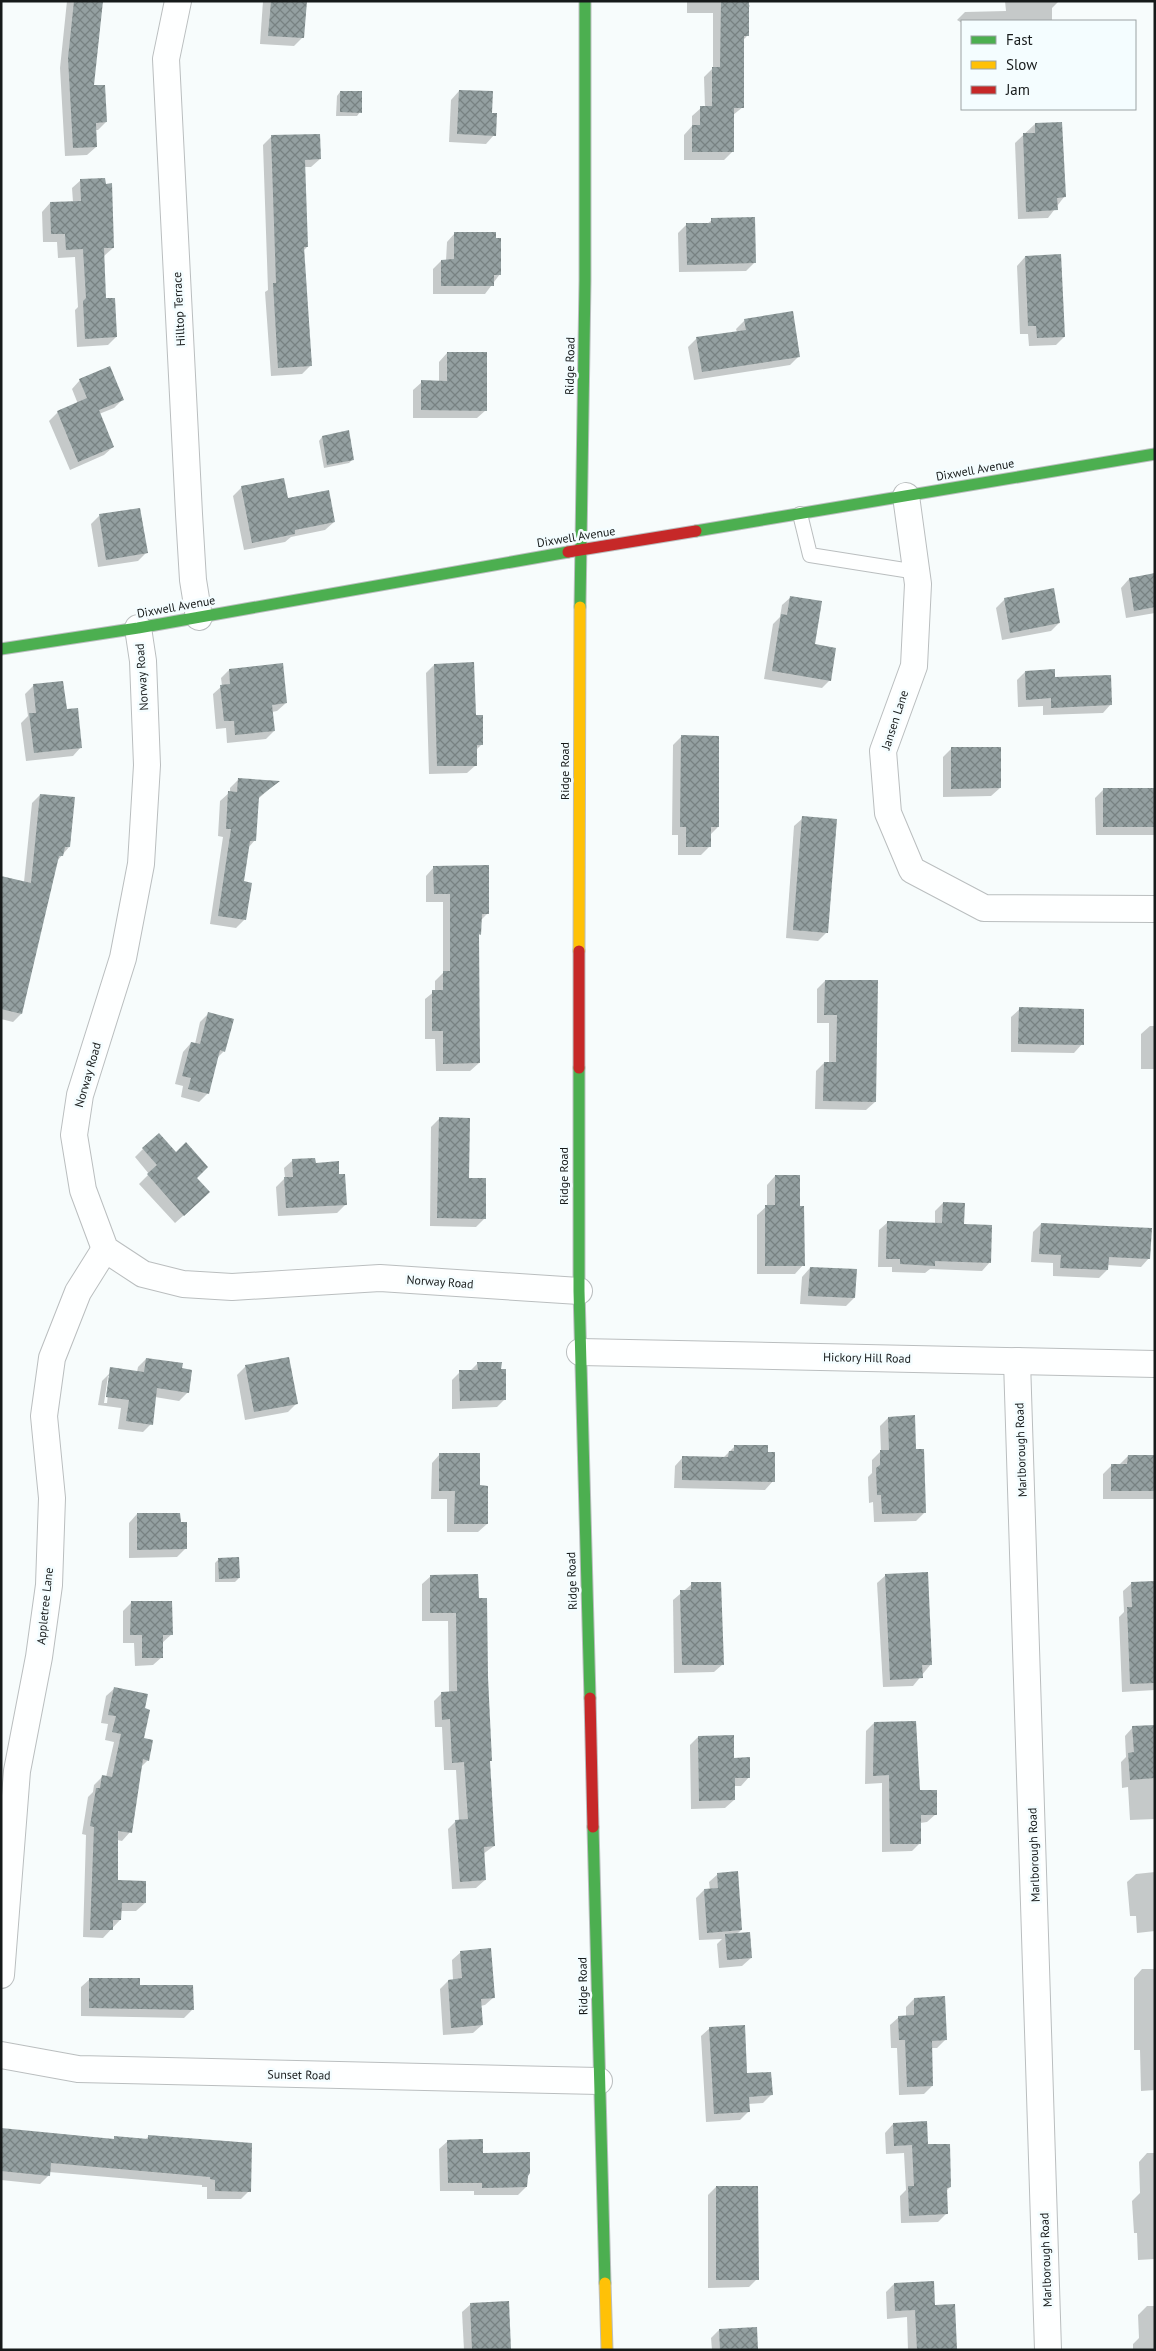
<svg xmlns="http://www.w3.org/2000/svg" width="1156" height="2351" font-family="'PT Sans',sans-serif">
	<defs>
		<pattern id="building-cross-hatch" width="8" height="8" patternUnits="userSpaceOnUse" patternTransform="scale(1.25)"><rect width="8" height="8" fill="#94a0a1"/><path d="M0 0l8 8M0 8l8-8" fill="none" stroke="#788282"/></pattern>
	</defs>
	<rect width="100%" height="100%" fill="#f7fcfc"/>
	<g fill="#0003" fill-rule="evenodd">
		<polygon points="67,1 102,1 93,87 106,122 98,130 95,130 96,147 87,155 65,156 60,68"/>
		<polygon points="263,1 305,1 302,38 294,46 260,44"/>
		<polygon points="687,1 746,1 750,6 748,8 748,35 742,41 743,107 733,115 733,151 724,160 684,160 684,135 692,126 692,116 701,108 705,108 704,77 713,68 713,13 687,13"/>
		<polygon points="1005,1 1058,1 1058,2 1052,8 1052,21 962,23 957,20 965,12 1006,11"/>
		<polygon points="459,91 490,114 494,135 486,144 449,142 451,100"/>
		<polygon points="340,92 360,112 357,116 336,116 337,96"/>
		<polygon points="1035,124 1064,197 1048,218 1018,219 1015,143"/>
		<polygon points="271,137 320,159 311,167 304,167 307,247 303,251 311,365 302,374 271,376 265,292 268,290 263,145"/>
		<polygon points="81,180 113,248 104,256 105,300 116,337 108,345 77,347 75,310 78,307 75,257 58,258 57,242 43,242 42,212 50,203 73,202 72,188"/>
		<polygon points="712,220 755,262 746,271 679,272 678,233 687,224 707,224"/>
		<polygon points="455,233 495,239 500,274 485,294 433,294 433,269 441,261 446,261 447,242"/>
		<polygon points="1025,257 1064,337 1056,345 1029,346 1028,334 1020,334 1017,266"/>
		<polygon points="745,320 799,356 790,365 694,380 688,347 697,338 737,332 736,329"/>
		<polygon points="447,353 486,410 477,418 413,418 413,390 422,382 439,382 439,362"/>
		<polygon points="80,380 123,399 114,408 99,414 113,447 104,455 70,470 49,421 58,412 78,404 72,389"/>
		<polygon points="322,437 353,459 349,463 324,468 319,441"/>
		<polygon points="242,487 287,499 334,522 325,530 291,537 285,542 244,550 233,496"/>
		<polygon points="99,516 146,553 138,561 98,567 91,524"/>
		<polygon points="1155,575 1155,613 1126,618 1121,588 1129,579"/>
		<polygon points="791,597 830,680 822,688 764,679 773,624 780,617 782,605"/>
		<polygon points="1005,599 1059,623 1051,631 1002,640 996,608"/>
		<polygon points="434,665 482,744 475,751 476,765 467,773 429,774 426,673"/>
		<polygon points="229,670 286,703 277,711 272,712 274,731 266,739 227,743 226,728 216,729 213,694 222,686 221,678"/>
		<polygon points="1025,672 1111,704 1103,713 1043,715 1043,706 1018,707 1017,680"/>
		<polygon points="34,685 66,710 81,747 73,756 26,761 21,723 28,716 25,694"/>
		<polygon points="681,737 718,827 710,835 709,847 701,855 678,855 678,835 672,835 673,745"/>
		<polygon points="951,749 1000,788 991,796 943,797 943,757"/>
		<polygon points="238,780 277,782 258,799 255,840 248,848 243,882 245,919 236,928 210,924 223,837 218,836 220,801 230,792 230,788"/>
		<polygon points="1104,789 1155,789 1155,835 1096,835 1095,798"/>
		<polygon points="40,795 69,847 57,861 21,1014 13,1022 1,1019 1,877 24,882 32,803"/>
		<polygon points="803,818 827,932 818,941 786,938 794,826"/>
		<polygon points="434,867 488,913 480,921 480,934 478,936 479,1063 470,1071 436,1071 435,1039 425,1039 425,999 435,991 435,981 443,973 443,902 426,902 426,876"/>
		<polygon points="825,981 875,1102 866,1110 815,1109 816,1071 824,1063 829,1063 829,1023 817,1023 817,989"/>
		<polygon points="1020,1009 1082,1044 1074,1053 1011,1052 1011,1017"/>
		<polygon points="208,1014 224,1051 217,1058 208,1093 199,1102 181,1097 183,1086 175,1084 183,1052 191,1043 195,1044 200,1022"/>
		<polygon points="1150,1026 1155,1026 1155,1069 1141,1069 1141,1034"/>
		<polygon points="439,1119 485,1218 476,1227 430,1226 431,1127"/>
		<polygon points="143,1149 196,1178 200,1201 175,1223 139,1184 149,1174 135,1157"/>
		<polygon points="293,1160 315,1164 338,1175 346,1204 337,1213 278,1216 276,1187 285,1178 284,1168"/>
		<polygon points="775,1176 799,1207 803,1265 795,1274 757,1274 757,1215 767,1206 767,1185"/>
		<polygon points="943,1203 990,1262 982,1271 930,1269 925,1273 892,1272 892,1267 878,1267 879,1230 888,1222 935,1224 935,1211"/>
		<polygon points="1041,1224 1149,1258 1141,1267 1107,1265 1107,1270 1099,1278 1053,1276 1053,1263 1031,1262 1033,1232"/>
		<polygon points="810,1268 854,1298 846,1306 800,1304 802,1277"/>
		<path d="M146,1359L181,1370L188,1392L179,1401L155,1397L151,1424L143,1432L118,1429L121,1408L98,1405L102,1381L110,1373L137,1372L138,1367ZM108,1376H110L107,1403H104Z"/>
		<polygon points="478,1363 500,1370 505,1399 497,1407 452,1409 452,1380 460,1372 470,1371"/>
		<polygon points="246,1366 296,1404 288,1412 245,1420 237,1375"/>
		<polygon points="888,1418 915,1451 925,1512 916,1521 874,1522 873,1502 869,1503 868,1477 872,1473 872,1460 881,1451 880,1426"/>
		<polygon points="735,1446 773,1481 765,1490 674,1488 675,1466 683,1457 723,1458"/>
		<polygon points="440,1454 478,1487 487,1524 478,1532 447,1532 447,1499 431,1499 432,1463"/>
		<polygon points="1128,1456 1155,1456 1155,1499 1103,1499 1103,1474 1112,1465 1120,1464"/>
		<polygon points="137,1514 186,1548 177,1557 129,1558 129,1523"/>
		<polygon points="219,1559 239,1578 235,1582 215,1582 215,1563"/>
		<polygon points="886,1575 931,1664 913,1686 883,1687 877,1583"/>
		<polygon points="431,1576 477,1599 487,1677 491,1760 488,1763 494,1846 483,1854 485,1880 476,1888 452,1889 448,1829 456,1821 459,1821 456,1770 444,1770 442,1727 435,1727 434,1701 442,1693 449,1693 448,1621 422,1621 422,1584"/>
		<polygon points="1155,1582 1155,1690 1122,1692 1119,1617 1124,1612 1123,1591 1132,1583"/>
		<polygon points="692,1584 723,1664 714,1672 674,1673 673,1600"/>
		<polygon points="131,1603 172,1634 162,1643 162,1657 153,1665 135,1666 134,1643 123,1643 123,1611"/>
		<polygon points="115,1688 143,1709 142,1739 148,1760 141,1767 130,1832 122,1841 117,1840 116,1882 145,1903 136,1911 120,1911 120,1920 103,1938 83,1937 86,1835 82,1834 88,1797 93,1792 94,1785 102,1777 106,1777 114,1742 105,1740 108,1724 101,1723 106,1696"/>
		<polygon points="874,1723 918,1792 936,1814 927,1822 920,1823 920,1843 912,1851 882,1852 882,1783 865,1784 866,1731"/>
		<polygon points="1155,1726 1155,1819 1130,1820 1128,1787 1122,1788 1121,1762 1126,1757 1125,1736 1133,1727"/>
		<polygon points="698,1737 733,1759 749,1777 741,1786 733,1786 734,1800 725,1808 691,1809 690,1745"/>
		<polygon points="1155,1872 1155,1931 1137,1933 1136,1916 1130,1916 1127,1882 1136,1874"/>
		<polygon points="718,1874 741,1930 736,1935 751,1958 742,1966 719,1968 717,1944 722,1939 699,1940 696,1898 704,1890 710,1890 709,1882"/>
		<polygon points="461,1952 494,1997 485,2005 480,2006 482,2025 473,2033 443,2035 440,1989 448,1981 453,1980 452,1960"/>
		<polygon points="1142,1969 1155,1969 1155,2090 1141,2091 1140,2050 1134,2050 1134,1978"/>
		<polygon points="90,1979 138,1986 192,2010 184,2018 81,2016 81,1987"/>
		<polygon points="914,1999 946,2039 937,2048 931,2048 932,2086 924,2094 899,2095 897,2048 891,2048 890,2025 899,2017 906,2016 906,2007"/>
		<polygon points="710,2028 746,2075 771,2095 763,2103 748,2104 748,2112 740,2120 706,2122 701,2036"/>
		<polygon points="893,2124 927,2146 950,2187 945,2192 946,2214 938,2222 901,2223 900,2196 906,2190 904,2153 886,2154 885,2133"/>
		<polygon points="1,2130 113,2140 115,2138 145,2140 149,2136 249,2191 241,2199 207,2199 207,2187 202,2187 202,2185 49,2172 49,2175 40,2184 1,2180"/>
		<polygon points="448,2141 526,2175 526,2187 518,2195 474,2195 474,2191 440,2191 439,2149"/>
		<polygon points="1147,2153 1155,2153 1155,2259 1138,2260 1137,2233 1134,2233 1132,2201 1140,2193 1139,2162"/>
		<polygon points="716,2187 757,2279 749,2287 708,2288 708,2195"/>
		<polygon points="894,2284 956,2350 908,2350 907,2317 887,2319 886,2292"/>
		<polygon points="471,2304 510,2350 464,2350 462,2312"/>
		<polygon points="1147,2306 1155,2306 1155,2350 1133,2350 1133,2344 1139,2338 1138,2315"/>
		<polygon points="719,2330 756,2350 712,2350 711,2338"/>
	</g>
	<g fill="url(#building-cross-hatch)">
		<polygon points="74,1 103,1 94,85 105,85 107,122 96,123 97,147 73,148 68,58"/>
		<polygon points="271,1 307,1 304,38 268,36"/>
		<polygon points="721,1 749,1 749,36 744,36 744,108 734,108 734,152 692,152 692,125 700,125 700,106 712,106 712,67 720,67"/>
		<polygon points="459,90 493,91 492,113 497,113 496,136 457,134"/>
		<polygon points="340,91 362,91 362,113 340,112"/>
		<polygon points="1062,122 1066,197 1057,198 1058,210 1026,212 1023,133 1035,133 1035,123"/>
		<polygon points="320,134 321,159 305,160 308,247 304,247 312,366 278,368 273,283 276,283 271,135"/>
		<polygon points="105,178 106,184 112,183 114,248 104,248 106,298 115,298 117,337 85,339 83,301 86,298 83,249 66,250 65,234 51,234 50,202 81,201 80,179"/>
		<polygon points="755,217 756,263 687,265 686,223 711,223 711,218"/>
		<polygon points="454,232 496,232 496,238 501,238 501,275 494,275 494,286 441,286 441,260 454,259"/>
		<polygon points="1061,254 1065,337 1037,338 1036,326 1028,326 1025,256"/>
		<polygon points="793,311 800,357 702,372 696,337 746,330 744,319"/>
		<polygon points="447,352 487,352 487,411 421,410 421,380 447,381"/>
		<polygon points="110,366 124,400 99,410 114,447 78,462 57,411 87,398 79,379"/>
		<polygon points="349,430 354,460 327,465 322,436"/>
		<polygon points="284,478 288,498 329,490 335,522 295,530 295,534 252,543 241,486"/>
		<polygon points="140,508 148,553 106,560 99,514"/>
		<polygon points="1155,573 1155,607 1134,611 1129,578"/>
		<polygon points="1054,588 1060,623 1010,633 1004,598"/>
		<polygon points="790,596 822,601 815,644 836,648 831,681 772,671 781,614 787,615"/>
		<polygon points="474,662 476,715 483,715 483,745 477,745 477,766 437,766 434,664"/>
		<polygon points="283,663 287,703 272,705 275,731 235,735 234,721 224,721 220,685 230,684 229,669"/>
		<polygon points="1055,669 1055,677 1111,675 1112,705 1051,708 1051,698 1026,700 1025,671"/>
		<polygon points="63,681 67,709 78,708 82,748 34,753 29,713 36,713 33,684"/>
		<polygon points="681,735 719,736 719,827 711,827 711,847 686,847 686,827 680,827"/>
		<polygon points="951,747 1001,747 1001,788 951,789"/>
		<polygon points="238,778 280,781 259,797 256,841 250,841 244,881 252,883 246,920 218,916 231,829 226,829 228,791 237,792"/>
		<rect x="1103" y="788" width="52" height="39"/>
		<polygon points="40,794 75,797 70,847 65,847 63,856 59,856 22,1014 1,1009 1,876 31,883"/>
		<polygon points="802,816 837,819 828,933 793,930"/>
		<polygon points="489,865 489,914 482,914 481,935 479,934 480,1063 443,1064 443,1031 432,1031 432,990 443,990 443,971 450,971 450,894 434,894 433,866"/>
		<polygon points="825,980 878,980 876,1102 823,1101 824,1062 836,1062 837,1015 824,1015"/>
		<polygon points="1019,1007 1084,1009 1084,1045 1018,1044"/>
		<polygon points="208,1012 234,1019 225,1052 220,1050 209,1094 188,1089 191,1078 182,1076 191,1042 200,1044"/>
		<polygon points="439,1117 470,1118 469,1178 486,1178 486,1219 437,1218"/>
		<polygon points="159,1133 176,1152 186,1142 208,1167 197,1178 210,1192 184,1216 147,1174 157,1165 142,1148"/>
		<polygon points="315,1158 316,1163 339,1161 339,1174 345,1174 347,1205 286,1208 284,1177 293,1177 292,1159"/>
		<polygon points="775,1175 800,1175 800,1206 804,1206 805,1266 765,1266 765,1205 775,1205"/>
		<polygon points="943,1202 965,1203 964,1224 992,1225 991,1263 935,1261 935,1266 900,1264 900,1259 886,1259 887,1221 942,1223"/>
		<polygon points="1041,1223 1152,1228 1150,1259 1109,1257 1108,1270 1060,1268 1061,1255 1039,1254"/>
		<polygon points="810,1267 857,1269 855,1298 808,1296"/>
		<polygon points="289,1357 298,1404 254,1412 245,1365"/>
		<polygon points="146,1358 183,1363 182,1368 192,1370 189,1393 157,1388 153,1425 126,1421 129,1400 106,1397 110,1367 144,1372"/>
		<polygon points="477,1362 502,1362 501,1369 506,1369 506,1400 460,1401 459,1370 478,1370"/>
		<polygon points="915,1415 916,1449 924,1449 926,1513 882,1514 881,1495 877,1495 876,1468 880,1465 880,1450 889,1450 888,1417"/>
		<polygon points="734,1445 768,1445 768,1452 775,1452 775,1482 682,1480 682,1456 728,1457 729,1451 734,1451"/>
		<polygon points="439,1453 480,1453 480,1485 488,1486 488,1524 454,1524 455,1491 439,1491"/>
		<polygon points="1128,1455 1155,1455 1155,1491 1111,1491 1111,1464 1127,1464"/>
		<polygon points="137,1513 180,1513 181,1522 187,1522 187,1549 137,1550"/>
		<polygon points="239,1557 240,1578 219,1579 218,1558"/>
		<polygon points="928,1572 932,1665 922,1665 923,1678 890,1680 885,1574"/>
		<polygon points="478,1574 479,1598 487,1598 488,1677 492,1761 490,1761 495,1846 484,1847 486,1880 460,1882 455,1820 468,1819 464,1762 452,1763 450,1719 442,1720 441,1692 457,1691 456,1613 430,1613 430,1575"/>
		<polygon points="1155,1581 1155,1683 1130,1684 1127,1607 1132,1607 1131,1582"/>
		<polygon points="691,1582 721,1582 724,1665 682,1665 680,1590 691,1590"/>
		<polygon points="131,1601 172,1601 173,1635 163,1635 163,1658 142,1658 142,1635 130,1635"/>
		<polygon points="114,1687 148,1694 145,1708 150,1710 144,1738 153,1740 149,1761 143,1759 132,1833 118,1831 118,1880 146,1881 146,1903 122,1903 121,1920 113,1920 113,1930 90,1930 94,1827 90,1826 96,1788 100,1788 102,1775 112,1777 121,1734 112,1732 116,1716 108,1715"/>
		<polygon points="916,1721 920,1790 937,1790 937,1815 921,1815 921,1844 890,1844 889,1775 873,1776 874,1722"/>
		<polygon points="1155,1725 1155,1778 1130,1780 1128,1753 1134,1752 1132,1726"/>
		<polygon points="734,1735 734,1758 750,1757 750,1778 735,1778 735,1800 699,1801 698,1736"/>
		<polygon points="738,1871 742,1930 707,1933 704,1889 718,1888 717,1873"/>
		<polygon points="750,1932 752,1958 727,1960 725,1934"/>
		<polygon points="491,1948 495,1998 481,1999 483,2025 451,2028 448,1980 462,1978 460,1951"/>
		<polygon points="89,1978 140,1978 140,1985 193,1985 194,2010 89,2008"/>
		<polygon points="945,1996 947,2040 932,2041 933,2086 907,2087 905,2040 899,2040 898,2016 914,2015 914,1998"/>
		<polygon points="745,2025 747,2073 771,2072 773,2095 749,2097 750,2112 714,2114 709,2027"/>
		<polygon points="927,2121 928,2144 950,2144 951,2187 947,2188 948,2214 909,2216 908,2186 914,2186 912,2145 894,2146 893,2123"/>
		<polygon points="1,2128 114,2139 114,2136 148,2139 148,2135 252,2143 251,2192 215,2191 215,2180 210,2179 210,2177 51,2163 50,2176 1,2171"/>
		<polygon points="483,2139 483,2153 530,2152 530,2173 528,2176 527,2187 482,2188 482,2183 448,2183 447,2140"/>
		<polygon points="716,2186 758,2186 759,2280 716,2280"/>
		<polygon points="934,2281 935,2305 955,2304 957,2350 917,2350 915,2310 895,2311 894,2283"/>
		<polygon points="509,2301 511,2350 472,2350 470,2303"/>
		<polygon points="757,2327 758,2350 720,2350 719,2329"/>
	</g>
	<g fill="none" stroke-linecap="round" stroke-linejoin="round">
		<g stroke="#babebf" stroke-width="16">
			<polyline id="lane" points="800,514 810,555 917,572"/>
		</g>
		<g stroke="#babebf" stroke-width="28">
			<g id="street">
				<polyline points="178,1 166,59 189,514 193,580 199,617"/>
				<polyline points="906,496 918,584 914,666 883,751 888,813 912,870 984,908 1155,909"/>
				<polyline points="138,628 143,661 147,765 141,864 123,958 80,1095 74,1135 83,1190 105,1249 143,1274 183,1284 232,1287 380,1278 579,1291"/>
				<polyline points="580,1352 1155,1364"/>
				<polyline points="1017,1361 1048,2350"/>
				<polyline points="1,1975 17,1771 39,1657 49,1585 52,1498 44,1416 52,1358 78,1292 105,1249"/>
				<polyline points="1,2055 78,2069 599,2081"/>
			</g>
		</g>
		<g stroke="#babebf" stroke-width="13">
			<g id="fast">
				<polyline points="696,531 1155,454"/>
				<polyline points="580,607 585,281 585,1"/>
				<polyline points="1,649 138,628 568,552"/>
				<polyline points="579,1068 579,1291 590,1698"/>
				<polyline points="593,1827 605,2283"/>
			</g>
		</g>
		<g stroke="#babebf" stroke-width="13">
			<g id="slow">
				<polyline points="579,951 580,607"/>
				<polyline points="605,2283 607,2350"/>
			</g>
		</g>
		<g stroke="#babebf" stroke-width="13">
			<g id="jam">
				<polyline points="568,552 696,531"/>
				<polyline points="579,951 579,1068"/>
				<polyline points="590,1698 593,1827"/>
			</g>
		</g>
		<use href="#lane" stroke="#feffff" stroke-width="14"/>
		<use href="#street" stroke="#feffff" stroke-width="26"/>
		<use href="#fast" stroke="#4caf50" stroke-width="11"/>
		<use href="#slow" stroke="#ffc107" stroke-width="11"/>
		<use href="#jam" stroke="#c62828" stroke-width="11"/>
	</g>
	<g text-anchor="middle" stroke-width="5" stroke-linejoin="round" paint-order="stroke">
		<g font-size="12" fill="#161a1a" stroke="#f4fdff">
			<text transform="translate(179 309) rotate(-93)" y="4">Hilltop Terrace</text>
			<text transform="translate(570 366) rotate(-89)" y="4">Ridge Road</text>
			<text transform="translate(975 470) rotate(-10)" y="4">Dixwell Avenue</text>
			<text transform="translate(576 537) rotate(-9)" y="4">Dixwell Avenue</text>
			<text transform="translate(176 607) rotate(-10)" y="4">Dixwell Avenue</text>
			<text transform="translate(142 677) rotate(-94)" y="4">Norway Road</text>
			<text transform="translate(895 720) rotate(-72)" y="4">Jansen Lane</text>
			<text transform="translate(565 771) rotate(-90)" y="4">Ridge Road</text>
			<text transform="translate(88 1075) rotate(-74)" y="4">Norway Road</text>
			<text transform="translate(564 1176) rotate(-90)" y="4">Ridge Road</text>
			<text transform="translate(440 1282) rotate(4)" y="4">Norway Road</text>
			<text transform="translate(867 1358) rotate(1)" y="4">Hickory Hill Road</text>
			<text transform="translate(1021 1450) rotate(-92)" y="4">Marlborough Road</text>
			<text transform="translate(572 1581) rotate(-92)" y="4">Ridge Road</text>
			<text transform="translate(45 1606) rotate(-84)" y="4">Appletree Lane</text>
			<text transform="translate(1034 1855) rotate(-92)" y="4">Marlborough Road</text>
			<text transform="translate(583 1986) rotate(-91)" y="4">Ridge Road</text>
			<text transform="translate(299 2075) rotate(1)" y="4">Sunset Road</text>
			<text transform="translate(1046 2260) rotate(-92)" y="4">Marlborough Road</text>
		</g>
	</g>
	<rect width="1156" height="2351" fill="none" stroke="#161a1a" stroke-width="5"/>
	<rect x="961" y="20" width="175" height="90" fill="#f4fdff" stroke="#9ba2a3"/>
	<rect x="971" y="36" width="25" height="8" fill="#4caf50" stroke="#9ba2a3"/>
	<text x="1006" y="45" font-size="15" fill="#161a1a">Fast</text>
	<rect x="971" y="61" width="25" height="8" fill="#ffc107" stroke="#9ba2a3"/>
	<text x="1006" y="70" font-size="15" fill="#161a1a">Slow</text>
	<rect x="971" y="86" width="25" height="8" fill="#c62828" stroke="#9ba2a3"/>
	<text x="1006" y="95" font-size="15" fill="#161a1a">Jam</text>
</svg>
